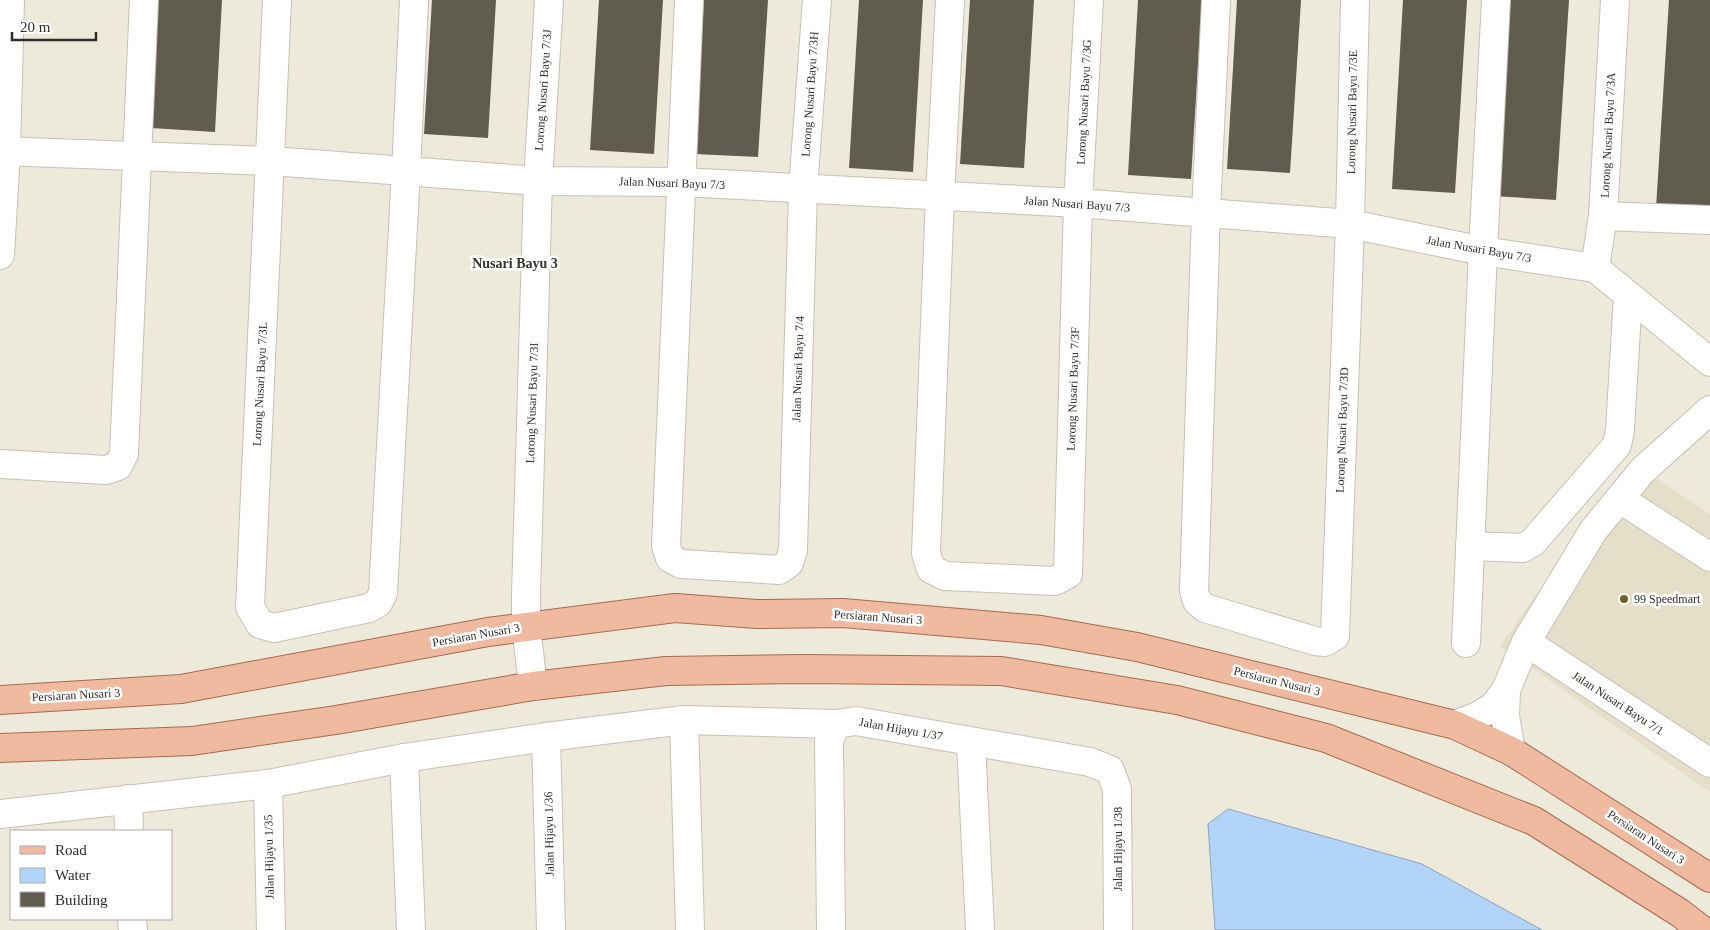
<svg xmlns="http://www.w3.org/2000/svg" width="1710" height="930" font-family="Georgia,serif">
	<rect width="100%" height="100%" fill="#eeeadb"/>
	<polygon fill="#e5dfca" points="1631,461 1710,514 1710,792 1500,646"/>
	<polygon fill="#b3d4f9" stroke="#8ca2bb" points="1228,809 1422,864 1542,930 1215,930 1208,824"/>
	<g fill="#605c50">
		<polygon points="158,0 222,0 215,132 151,128"/>
		<polygon points="432,0 496,0 488,138 424,134"/>
		<polygon points="599,0 663,0 654,154 590,150"/>
		<polygon points="704,0 768,0 758,157 695,154"/>
		<polygon points="859,0 923,0 913,172 849,168"/>
		<polygon points="970,0 1034,0 1024,168 960,164"/>
		<polygon points="1138,0 1202,0 1191,179 1128,175"/>
		<polygon points="1237,0 1301,0 1290,173 1227,169"/>
		<polygon points="1403,0 1467,0 1455,193 1392,189"/>
		<polygon points="1504,0 1569,0 1556,200 1493,196"/>
		<polygon points="1669,0 1710,0 1710,211 1656,208"/>
	</g>
	<g fill="none" stroke-linecap="round" stroke-linejoin="round">
		<g stroke="#c6c1b4" stroke-width="30">
			<g id="minor">
				<polyline points="277,0 250,607 260,624 274,628 369,608 378,603 383,593 406,172 414,0"/>
				<polyline points="689,0 666,546 670,558 681,564 779,570 789,563 793,550 803,189 817,0"/>
				<polyline points="950,0 940,196 926,553 931,569 945,576 1055,581 1068,574 1078,203 1089,0"/>
				<polyline points="1216,0 1206,212 1194,591 1197,601 1205,608 1315,641 1325,642 1335,636 1350,224 1355,0"/>
				<polyline points="0,151 271,161 538,181 682,182 1078,203 1350,224 1483,251 1595,268 1710,362"/>
				<polyline points="1603,216 1710,220"/>
				<polyline points="0,255 6,152 10,0"/>
				<polyline points="1595,268 1603,216 1615,0"/>
				<polyline points="0,464 106,470 118,466 124,454 144,0"/>
				<polyline points="1620,499 1710,557"/>
				<polyline points="1470,546 1523,548 1533,542 1617,445 1620,430 1628,295"/>
				<polyline points="1526,642 1710,763"/>
				<polyline points="1466,643 1483,251 1496,0"/>
				<polyline points="533,686 526,626 526,595 538,181 549,0"/>
				<polyline points="1506,690 1505,716 1511,751"/>
				<polyline points="684,720 690,930"/>
				<polyline points="1455,725 1478,716 1494,706 1506,690 1526,642 1593,531 1642,471 1710,410"/>
				<polyline points="546,737 551,930"/>
				<polyline points="971,742 980,930"/>
				<polyline points="404,758 411,930"/>
				<polyline points="268,784 271,930"/>
				<polyline points="128,799 129,831"/>
				<polyline points="0,814 268,784 404,758 546,737 684,720 836,724"/>
				<polyline points="132,919 133,930"/>
				<polyline points="831,930 829,740 836,724 856,721 1090,762 1110,770 1117,789 1118,930"/>
			</g>
		</g>
		<g stroke="#a66b4d" stroke-width="30">
			<g id="major">
				<polyline points="0,700 181,689 488,632 675,608 757,614 843,613 1041,630 1137,647 1455,725 1511,751 1710,878"/>
				<polyline points="0,748 192,741 336,720 533,686 666,671 805,669 1001,671 1177,700 1326,738 1534,821 1680,913 1702,930"/>
			</g>
		</g>
		<use href="#minor" stroke="#fff" stroke-width="28"/>
		<use href="#major" stroke="#f0baa0" stroke-width="28"/>
	</g>
	<circle fill="#715e2d" stroke="#fff" stroke-width="2" cx="1624" cy="599" r="5"/>
	<g text-anchor="middle" stroke-width="5" stroke-linejoin="round" paint-order="stroke">
		<g font-size="12" fill="#302e29" stroke="#fff">
			<text transform="translate(543 90) rotate(-86)" y="4">Lorong Nusari Bayu 7/3J</text>
			<text transform="translate(810 94) rotate(-86)" y="4">Lorong Nusari Bayu 7/3H</text>
			<text transform="translate(1084 102) rotate(-87)" y="4">Lorong Nusari Bayu 7/3G</text>
			<text transform="translate(1352 112) rotate(-89)" y="4">Lorong Nusari Bayu 7/3E</text>
			<text transform="translate(1608 135) rotate(-87)" y="4">Lorong Nusari Bayu 7/3A</text>
			<text transform="translate(672 183) rotate(2)" y="4">Jalan Nusari Bayu 7/3</text>
			<text transform="translate(1077 204) rotate(4)" y="4">Jalan Nusari Bayu 7/3</text>
			<text transform="translate(1479 249) rotate(10)" y="4">Jalan Nusari Bayu 7/3</text>
			<text transform="translate(798 369) rotate(-88)" y="4">Jalan Nusari Bayu 7/4</text>
			<text transform="translate(260 384) rotate(-87)" y="4">Lorong Nusari Bayu 7/3L</text>
			<text transform="translate(1073 389) rotate(-88)" y="4">Lorong Nusari Bayu 7/3F</text>
			<text transform="translate(532 403) rotate(-88)" y="4">Lorong Nusari Bayu 7/3I</text>
			<text transform="translate(1342 430) rotate(-88)" y="4">Lorong Nusari Bayu 7/3D</text>
			<text transform="translate(878 617) rotate(4)" y="4">Persiaran Nusari 3</text>
			<text transform="translate(476 635) rotate(-10)" y="4">Persiaran Nusari 3</text>
			<text transform="translate(1277 681) rotate(14)" y="4">Persiaran Nusari 3</text>
			<text transform="translate(76 695) rotate(-3)" y="4">Persiaran Nusari 3</text>
			<text transform="translate(1618 703) rotate(33)" y="4">Jalan Nusari Bayu 7/1</text>
			<text transform="translate(901 729) rotate(10)" y="4">Jalan Hijayu 1/37</text>
			<text transform="translate(549 834) rotate(-91)" y="4">Jalan Hijayu 1/36</text>
			<text transform="translate(1646 837) rotate(33)" y="4">Persiaran Nusari 3</text>
			<text transform="translate(1118 849) rotate(-90)" y="4">Jalan Hijayu 1/38</text>
			<text transform="translate(269 857) rotate(-91)" y="4">Jalan Hijayu 1/35</text>
		</g>
		<g font-size="12" fill="#302e29" stroke="#fff" text-anchor="start">
			<text x="1634" y="603">99 Speedmart</text>
		</g>
		<g font-size="14" font-weight="bold" fill="#373429" stroke="#fff">
			<text x="515" y="268">Nusari Bayu 3</text>
		</g>
	</g>
	<rect x="10" y="830" width="162" height="90" fill="#ffffff" stroke="#acaba9"/>
	<rect x="20" y="846" width="25" height="8" fill="#f0baa0" stroke="#acaba9"/>
	<text x="55" y="855" font-size="15" fill="#302e29">Road</text>
	<rect x="20" y="868" width="25" height="15" fill="#b3d4f9" stroke="#acaba9"/>
	<text x="55" y="880" font-size="15" fill="#302e29">Water</text>
	<rect x="20" y="892" width="25" height="15" fill="#605c50" stroke="#acaba9"/>
	<text x="55" y="905" font-size="15" fill="#302e29">Building</text>
	<path d="M12 32v8h84v-8" fill="none" stroke="#302e29" stroke-width="2.5"/>
	<text x="20" y="32" font-size="15" fill="#302e29" stroke="#ffffff" stroke-width="4" paint-order="stroke">20 m</text>
</svg>
